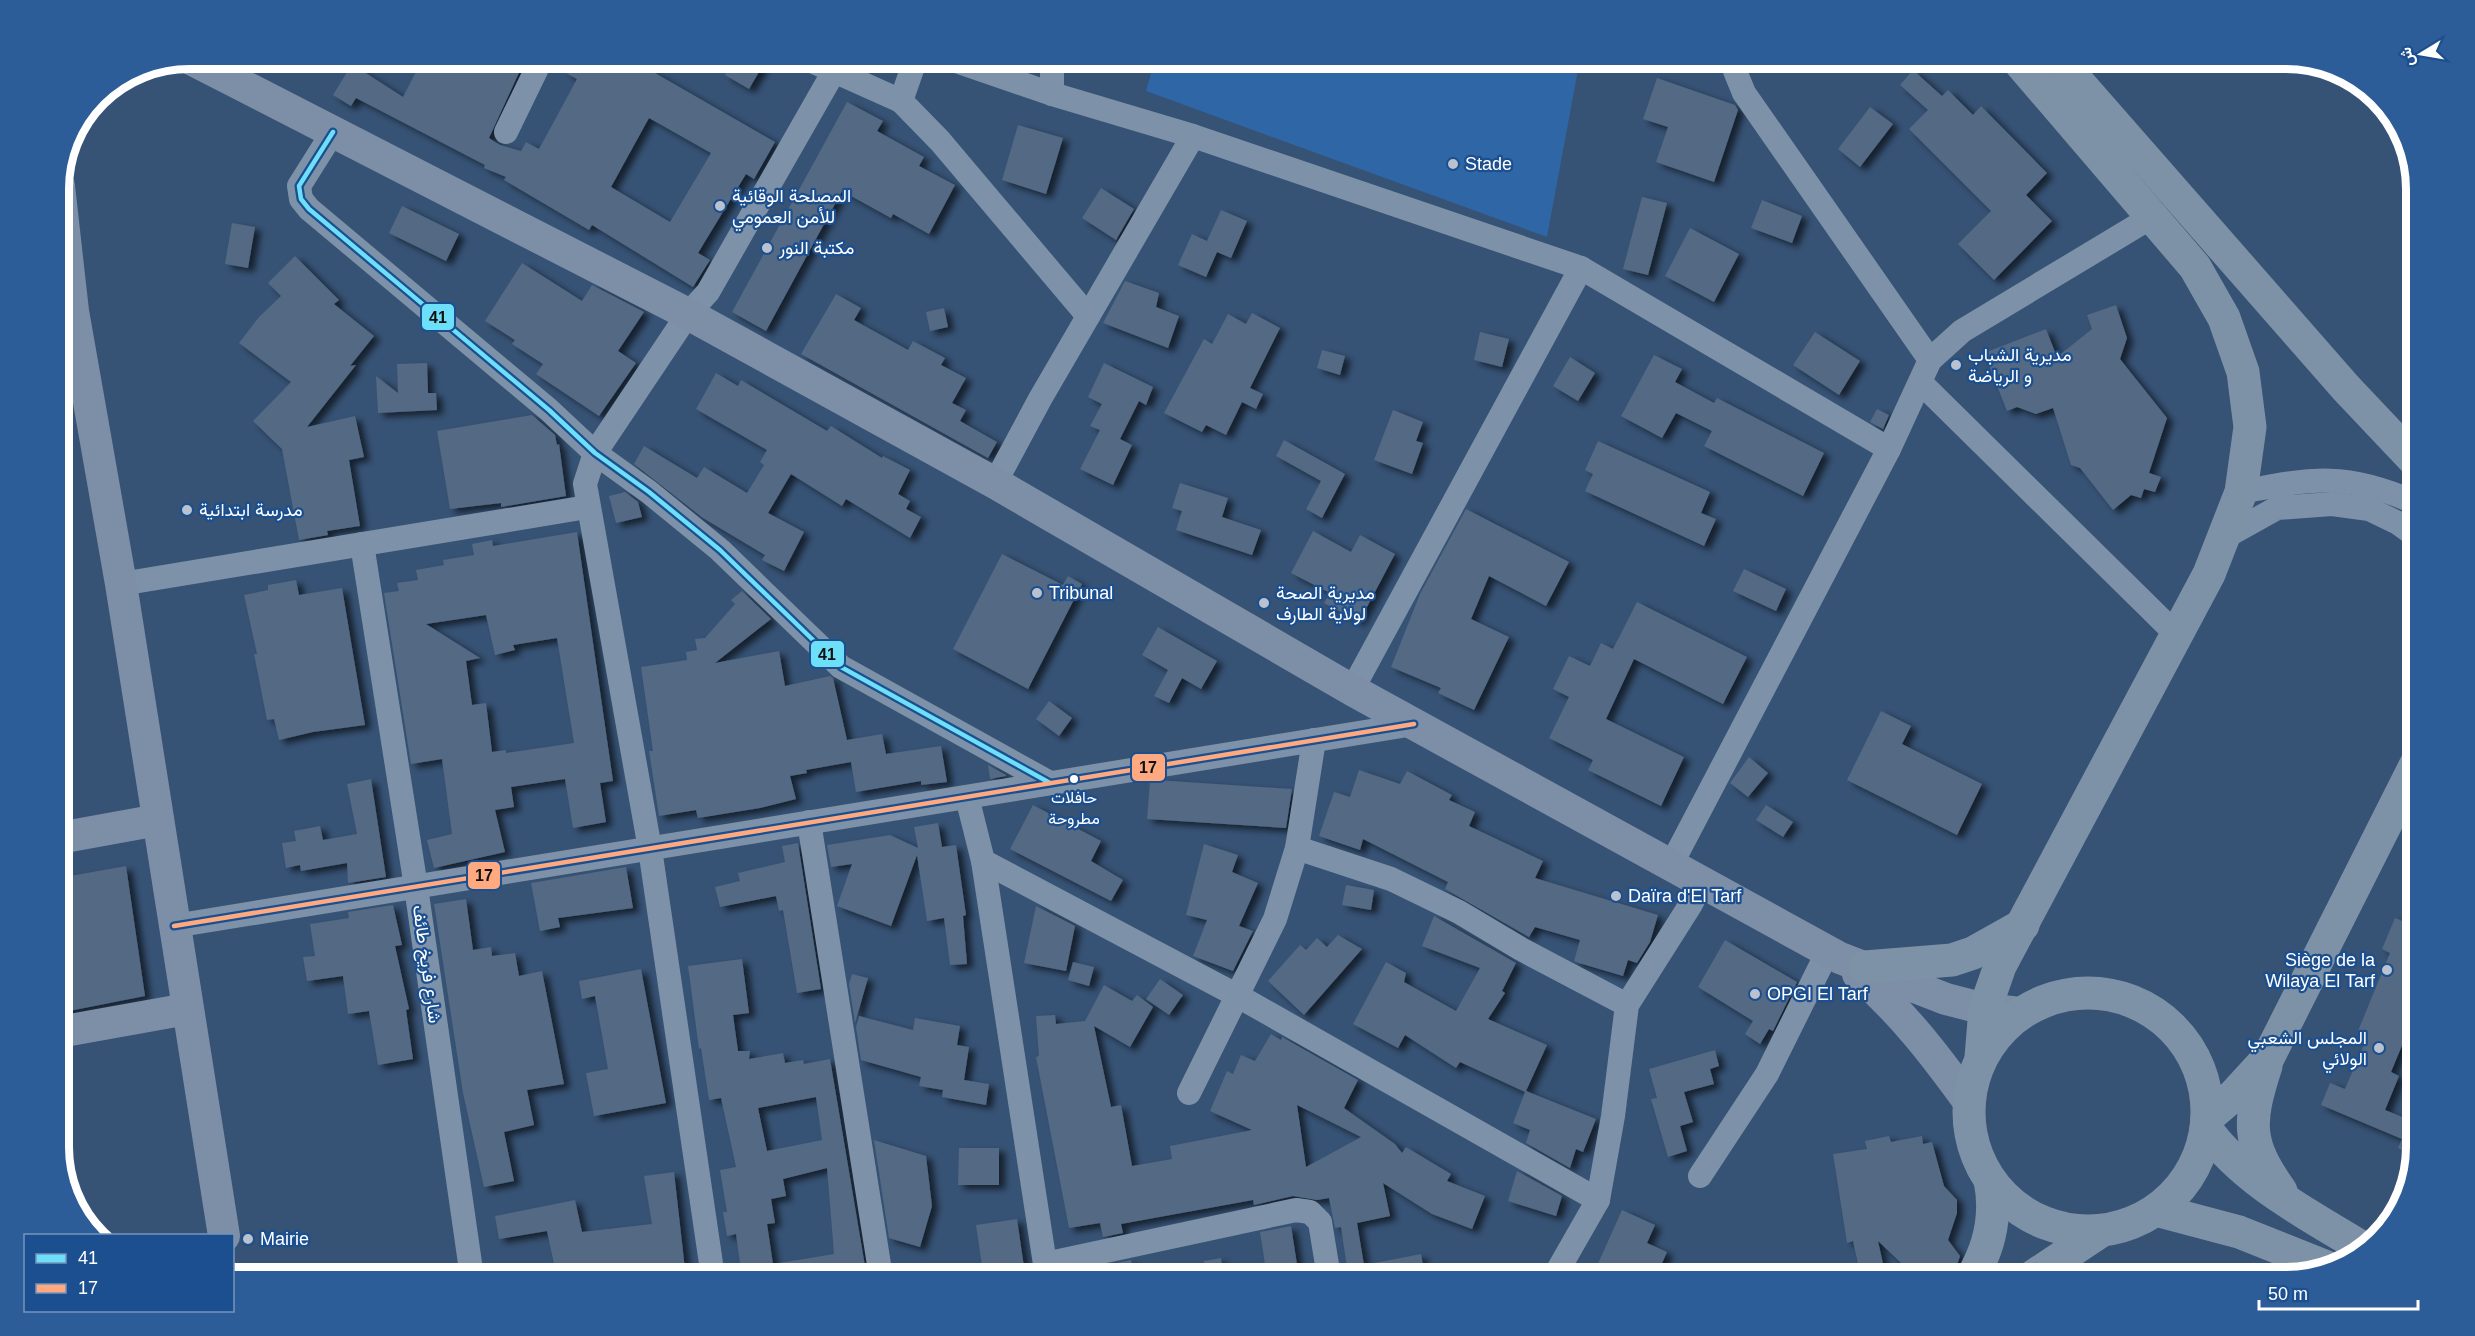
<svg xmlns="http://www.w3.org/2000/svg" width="2475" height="1336" font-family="Arial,Vazirmatn,sans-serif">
	<defs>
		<filter id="shadow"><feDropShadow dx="6" dy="4" stdDeviation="3" flood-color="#0009"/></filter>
	</defs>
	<rect width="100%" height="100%" fill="#365274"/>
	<polygon fill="#2f66a5" points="1155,59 1580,59 1547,237 1146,91"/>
	<g fill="#526984" fill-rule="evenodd" filter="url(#shadow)">
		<path d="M423,58H512L523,64L489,138L500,145L521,151L526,142L539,149L577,79L566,73L573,58H629L775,142L754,179L746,174L698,253L710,260L693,287L592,225L589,230L504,180L506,177L484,168L485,165L356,98L351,106L333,95L352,64L403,97ZM649,118L711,153L670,222L611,187Z"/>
		<polygon points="734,58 752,58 763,65 749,89 725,75"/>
		<polygon points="1913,70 1942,96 1948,90 1973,115 1981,106 2047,173 2026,195 2052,221 1994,280 1958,244 1991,211 1909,129 1928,110 1900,85"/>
		<polygon points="1657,78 1735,105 1738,110 1714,182 1656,162 1668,127 1643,119"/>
		<polygon points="847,102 883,121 877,131 924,157 919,166 955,185 929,234 893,214 891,218 842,191 766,331 732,312"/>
		<polygon points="1870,107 1893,124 1860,167 1838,149"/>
		<polygon points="1018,125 1063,138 1046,194 1002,180"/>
		<polygon points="1101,188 1134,209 1116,240 1082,218"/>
		<polygon points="1642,197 1667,203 1648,275 1623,269"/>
		<polygon points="1762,200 1802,216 1792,243 1751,228"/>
		<polygon points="402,206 459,234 446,261 389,233"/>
		<polygon points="1221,210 1247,221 1231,258 1217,252 1206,277 1178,265 1192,234 1207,241"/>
		<polygon points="232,223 255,227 248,268 225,264"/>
		<polygon points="1690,228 1739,254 1714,302 1665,276"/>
		<polygon points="295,256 339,300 334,304 374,336 350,366 356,365 307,427 355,416 364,457 349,460 360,526 327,531 328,535 299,540 282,449 253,421 291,382 239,343 259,317 281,296 268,283"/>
		<polygon points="522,263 582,301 592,285 644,312 618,351 636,363 599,416 536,374 543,364 512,344 515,340 485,321"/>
		<polygon points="1125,281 1159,293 1156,307 1179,316 1168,348 1103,323"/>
		<polygon points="836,294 861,308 854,320 908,350 913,341 945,358 941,365 966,378 952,403 966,410 960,421 997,442 988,458 801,354"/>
		<polygon points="2116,305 2127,338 2120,359 2167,418 2149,473 2161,477 2155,492 2144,489 2141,498 2131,495 2113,510 2080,468 2071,465 2053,408 2036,414 2017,407 2007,411 1984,353 2046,329 2057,357 2092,329 2087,315"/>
		<polygon points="944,308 948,327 930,331 926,312"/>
		<polygon points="1252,313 1280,328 1250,388 1263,394 1256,409 1242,402 1226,435 1206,425 1202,432 1164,413 1204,339 1212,344 1228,314 1246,324"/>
		<polygon points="1480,332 1509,339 1502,367 1474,360"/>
		<polygon points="1815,332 1860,361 1839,395 1793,365"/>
		<polygon points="1322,350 1345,356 1340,375 1317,368"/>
		<polygon points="1654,355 1682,369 1675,382 1714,403 1717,398 1824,453 1803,496 1704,446 1712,431 1676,413 1662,438 1621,416"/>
		<polygon points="1570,357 1595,373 1578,401 1553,386"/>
		<polygon points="427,363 428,393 436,393 437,410 378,413 376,376 398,393 397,364"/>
		<polygon points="1104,363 1153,387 1146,405 1139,401 1120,439 1132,445 1113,485 1080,469 1100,430 1090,426 1102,404 1088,397"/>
		<polygon points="716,373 738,386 741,380 827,431 831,426 882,458 883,456 910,470 898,494 910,501 906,509 921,517 910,538 846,499 842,506 791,474 768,513 804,532 784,571 762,560 765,555 703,518 634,464 644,446 697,478 704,467 747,493 764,465 760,462 767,450 696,409"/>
		<polygon points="1877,409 1889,415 1883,429 1870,422"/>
		<polygon points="1393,410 1423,422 1416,441 1423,443 1412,474 1374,460"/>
		<polygon points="532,415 555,435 557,445 559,444 566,496 501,507 501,503 450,509 437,431"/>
		<polygon points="1284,440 1345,474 1322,518 1306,509 1321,481 1276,456"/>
		<polygon points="1598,441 1710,492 1701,513 1716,519 1704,546 1585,491 1593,474 1585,470"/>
		<polygon points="1180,483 1228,498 1222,517 1261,530 1252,555 1176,530 1182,511 1172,508"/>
		<polygon points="625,492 638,502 642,517 616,523 609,496"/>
		<polygon points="1466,509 1569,562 1546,606 1489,576 1471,619 1509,637 1474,710 1438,693 1441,688 1391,667 1420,594"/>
		<polygon points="1313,531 1351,552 1360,535 1395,554 1359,622 1324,603 1330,593 1291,573"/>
		<path d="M577,532L613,781L600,783L606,822L573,828L565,779L511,787L514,807L495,810L505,852L434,868L427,840L452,834L442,759L411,764L384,593L399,591L397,583L418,580L416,570L444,565L443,560L474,555L472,544L492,540L493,546ZM486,615L495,655L515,650L513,645L557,638L574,743L506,753V750L492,752L486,703L472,705L466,661L480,658L426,624Z"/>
		<polygon points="1002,554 1063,585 1068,576 1082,584 1028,689 953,649"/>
		<polygon points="1744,569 1786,589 1776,611 1733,591"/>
		<polygon points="296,580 299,595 342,588 365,725 313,732 279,740 274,719 267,720 254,654 257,654 244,595 268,590 268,585"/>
		<polygon points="742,591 771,619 715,663 779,651 785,686 830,676 833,678 847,740 882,734 886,754 941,746 947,782 921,785 921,781 856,792 851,762 806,770 807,773 790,776 796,799 760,808 698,818 696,810 659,816 649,751 653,751 641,667 687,660 686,652 697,650 695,639 705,638 735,604 731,600"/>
		<polygon points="1637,602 1747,657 1723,704 1634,659 1606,719 1684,757 1661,806 1588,770 1593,760 1549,738 1569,697 1553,689 1569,656 1590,666 1601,643 1613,649"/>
		<polygon points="1158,627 1217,661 1201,689 1182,678 1169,703 1154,696 1168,670 1142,655"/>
		<polygon points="1049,701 1072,718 1059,736 1036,719"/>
		<polygon points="1881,711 1911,726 1902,744 1982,784 1957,835 1847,780"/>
		<polygon points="1749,757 1768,773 1748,797 1730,783"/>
		<polygon points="988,765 1006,775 1006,776 990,779"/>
		<polygon points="1359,770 1400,784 1407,771 1452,795 1449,800 1475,812 1469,826 1543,861 1535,878 1658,915 1650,942 1637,963 1628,960 1623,976 1579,963 1574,961 1580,940 1535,927 1529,937 1445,889 1448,882 1363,839 1360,850 1319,836 1334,792 1350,797"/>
		<polygon points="371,779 386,877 348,883 347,863 301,871 300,865 286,868 282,843 296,841 294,831 320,826 323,840 357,834 347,784"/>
		<polygon points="1156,780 1292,789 1286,828 1147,819 1150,781"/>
		<polygon points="1033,805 1101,841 1091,861 1123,880 1111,901 1010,849"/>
		<polygon points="1766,805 1793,822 1783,837 1756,820"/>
		<polygon points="938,823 942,847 956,845 966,915 963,916 967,964 950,965 944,918 927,921 917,855 891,926 837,906 852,864 831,867 827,845 890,835 918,848 914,827"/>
		<polygon points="798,843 821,989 797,993 783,910 779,911 776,896 720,907 715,887 740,881 738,873 785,862 782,846"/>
		<polygon points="1204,844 1238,855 1232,872 1258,883 1239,926 1253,931 1233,971 1193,956 1207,920 1186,915"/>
		<polygon points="126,866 145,996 59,1013 59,878"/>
		<polygon points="626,867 633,908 558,918 560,927 540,931 531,883"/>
		<polygon points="1346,885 1374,890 1371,910 1342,905"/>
		<polygon points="466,899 473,950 491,947 492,956 515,953 519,976 542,971 564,1084 527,1090 534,1125 504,1132 514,1181 484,1187 463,1093 434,904"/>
		<polygon points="393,905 402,945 395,946 409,1009 406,1010 413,1059 378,1065 369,1011 348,1014 343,976 307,981 303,957 315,956 310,924 349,918 348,912"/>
		<polygon points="1036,906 1075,926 1066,971 1024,963"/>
		<polygon points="1434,916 1516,963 1502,991 1505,993 1488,1019 1547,1045 1526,1091 1596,1119 1583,1152 1576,1149 1570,1168 1526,1143 1530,1130 1513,1123 1525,1092 1460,1062 1456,1068 1405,1035 1398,1048 1353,1024 1386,962 1406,973 1404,982 1456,1011 1480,968 1422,946"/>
		<polygon points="2395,918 2416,927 2416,1028 2410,1026 2391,1072 2399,1076 2385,1110 2410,1120 2416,1105 2415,1156 2398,1148 2402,1139 2321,1105 2330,1083 2345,1089 2368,1035 2358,1031 2390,953 2382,949"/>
		<polygon points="1338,935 1362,949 1304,1015 1268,981 1300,945 1306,950 1317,938 1327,947"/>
		<polygon points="1725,940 1797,982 1773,1031 1769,1029 1760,1044 1745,1034 1753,1021 1698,987"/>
		<path d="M742,959L749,1013L733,1015L738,1051H750L749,1059L783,1053L785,1063L803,1060L804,1064L830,1059L867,1278H742L736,1234L727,1236L723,1212H727L720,1170L736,1167L721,1098L709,1100L701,1048L699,1049L688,966ZM816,1097L822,1140L767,1151L758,1108ZM827,1168L834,1254L773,1264L767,1224L775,1223L771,1199L786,1196L783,1179Z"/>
		<polygon points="1073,962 1094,967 1089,986 1068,980"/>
		<polygon points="641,969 666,1103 594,1116 586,1073 608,1069 595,996 582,999 579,981"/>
		<polygon points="852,974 868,978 855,1023 849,984"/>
		<polygon points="1160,979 1183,995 1169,1015 1146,999"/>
		<path d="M1104,985L1132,1001L1137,995L1153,1007L1130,1047L1094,1026L1111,1107L1121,1105L1132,1166L1172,1159L1170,1146L1252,1130L1210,1111L1227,1071L1233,1074L1241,1055L1255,1061L1271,1034L1281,1040L1282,1037L1358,1080L1344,1108L1395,1144L1402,1153L1406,1147L1451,1174L1447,1181L1485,1196L1472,1229L1432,1214L1383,1183L1390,1216L1357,1223L1364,1265L1421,1254L1425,1277H1343L1342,1268H1347L1341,1227L1335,1228L1329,1198L1317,1200L1293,1196L1254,1205L1253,1200L1121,1224L1123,1233L1103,1237L1100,1223L1069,1228L1036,1057L1039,1056L1036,1016L1055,1015L1056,1024L1085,1021ZM1297,1105L1361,1137L1306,1167Z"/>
		<polygon points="859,1016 913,1030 915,1018 960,1026 957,1045 969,1047 964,1080 989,1084 986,1105 942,1097 943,1090 919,1086 921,1077 861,1060 856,1027"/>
		<polygon points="1715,1050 1719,1066 1710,1069 1714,1084 1684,1092 1693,1122 1680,1126 1687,1151 1668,1157 1651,1099 1657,1098 1649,1069"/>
		<polygon points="1889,1136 1891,1142 1922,1136 1923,1144 1932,1142 1944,1186 1957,1200 1957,1213 1948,1240 1960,1256 1953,1277 1916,1277 1878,1241 1886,1277 1861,1277 1853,1241 1847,1243 1833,1154 1867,1149 1865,1141"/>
		<polygon points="874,1140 926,1156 932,1206 920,1247 889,1238"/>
		<polygon points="959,1148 999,1148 999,1185 958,1185"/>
		<polygon points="1517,1171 1562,1196 1556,1216 1508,1201"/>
		<polygon points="674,1172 686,1278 557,1278 547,1231 499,1239 495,1216 575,1200 582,1232 652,1224 644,1176"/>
		<polygon points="1622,1210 1655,1225 1647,1243 1667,1252 1656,1277 1592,1277"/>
		<polygon points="1017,1219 1024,1267 983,1273 976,1225"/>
		<polygon points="1291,1226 1299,1277 1267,1277 1260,1232"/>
		<polygon points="1221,1258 1223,1277 1206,1277 1204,1261"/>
		<polygon points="1131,1260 1135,1277 1076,1278 1075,1272"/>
	</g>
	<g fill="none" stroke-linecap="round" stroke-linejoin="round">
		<g stroke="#7d92a8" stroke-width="24">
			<polyline points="805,58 901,101 916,58"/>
			<polyline points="947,58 1052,94 1193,136 1581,268 1889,449"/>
			<polyline points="1736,58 1735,71 1744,93 1930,360"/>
			<polyline points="1052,94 1052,58"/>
			<polyline points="901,101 940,141 1088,316"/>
			<polyline points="333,132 299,186 301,199 309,209 549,410 595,453 649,492 720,550 841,667 1050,783"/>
			<polyline points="506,132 542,58"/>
			<polyline points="1921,383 2178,636"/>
			<polyline points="995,483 1040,399 1193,136"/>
			<path d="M2241,492C2313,478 2347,472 2416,503"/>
			<polyline points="2225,537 2277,508 2332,504 2369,509 2398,523 2416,536"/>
			<polyline points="362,544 416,887 472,1277"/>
			<polyline points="121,584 587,507"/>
			<polyline points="1352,690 1581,268"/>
			<polyline points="967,797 983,861 1047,1277"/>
			<polyline points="809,822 881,1277"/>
			<polyline points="1297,848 1391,879 1459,912 1521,949 1627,1005"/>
			<polyline points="983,861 1238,996 1598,1200"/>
			<polyline points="1671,865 1889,449 1930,360 1962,331 2153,216"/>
			<polyline points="174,926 1414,724"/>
			<polyline points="1189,1093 1275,919 1297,848 1314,740"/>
			<polyline points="1700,1176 1767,1074 1828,951"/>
			<polyline points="1045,1264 1296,1210 1310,1212 1320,1222 1329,1277"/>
			<polyline points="713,1277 650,849 585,484 595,453 688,314 708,292 833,73"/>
			<polyline points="1554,1277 1598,1200 1613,1116 1627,1005 1691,904 1702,883"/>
		</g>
		<g stroke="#7d8ea7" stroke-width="32">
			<polyline points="189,58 688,314 995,483 1352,690 1840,958 1946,999 1985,1009 2020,1013"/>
			<polyline points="59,186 73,311 121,584 224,1236"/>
			<polyline points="59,838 158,820"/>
			<path d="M1858,974C1902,1012 1935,1055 1969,1102"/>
			<polyline points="59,1032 187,1009"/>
		</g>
		<g stroke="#7e92a7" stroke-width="33">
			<polyline points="2057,58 2346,388 2416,462"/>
			<polyline points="1865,967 1952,960 1973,953 2023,925"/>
			<circle cx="2088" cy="1112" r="119"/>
			<polyline points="1981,1057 1985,1009 2000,966 2209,574 2241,492 2250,427 2243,372 2224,318 2195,267 2016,58"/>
			<path d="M2266,1066C2248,1122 2246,1142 2281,1191"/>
			<polyline points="2207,1118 2234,1095 2268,1058 2416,764"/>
			<path d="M2206,1129C2246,1183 2306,1213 2363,1248"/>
			<polyline points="2156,1210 2239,1232 2327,1267"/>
			<path d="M1972,1277C1990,1247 1997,1215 1990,1180"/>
			<polyline points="2032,1277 2101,1231"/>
		</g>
		<g stroke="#1b4f8f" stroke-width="9">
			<polyline id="bus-1" points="333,132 299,186 301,199 309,209 549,410 595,453 649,492 720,550 841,667 1050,783"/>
		</g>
		<g stroke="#1b4f8f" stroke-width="9">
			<polyline id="bus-2" points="174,926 1414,724"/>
		</g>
		<use href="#bus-1" stroke="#6ddff8" stroke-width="4.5"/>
		<use href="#bus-2" stroke="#ffa980" stroke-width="4.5"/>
	</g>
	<g fill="#b9c2ce" stroke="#1b4f8f" stroke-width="2">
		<circle cx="1453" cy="164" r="6"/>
		<circle cx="720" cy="206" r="6"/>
		<circle cx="767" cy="248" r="6"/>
		<circle cx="1956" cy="365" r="6"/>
		<circle cx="187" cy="510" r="6"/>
		<circle cx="1037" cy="593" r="6"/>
		<circle cx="1264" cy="603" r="6"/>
		<circle cx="1616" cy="896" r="6"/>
		<circle cx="2387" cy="970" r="6"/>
		<circle cx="1755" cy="994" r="6"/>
		<circle cx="2379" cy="1048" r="6"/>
		<circle cx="248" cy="1239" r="6"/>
	</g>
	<circle fill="#fff" stroke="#1b4f8f" stroke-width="2" cx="1074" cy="779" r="5"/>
	<g text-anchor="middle" stroke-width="4.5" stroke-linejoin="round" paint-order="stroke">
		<g font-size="16" fill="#fff" stroke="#1b4f8f">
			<text x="1074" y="803">حافلات<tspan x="1074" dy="21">مطروحة</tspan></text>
		</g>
		<g font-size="18" fill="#fff" stroke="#1b4f8f" text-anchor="start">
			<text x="1465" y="170">Stade</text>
			<text x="732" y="202">المصلحة الوقائية<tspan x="732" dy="21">للأمن العمومي</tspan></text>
			<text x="779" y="254">مكتبة النور</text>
			<text x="1968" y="361">مديرية الشباب<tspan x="1968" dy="21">و الرياضة</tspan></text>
			<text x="199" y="516">مدرسة ابتدائية</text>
			<text x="1049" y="599">Tribunal</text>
			<text x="1276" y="599">مديرية الصحة<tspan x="1276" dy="21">لولاية الطارف</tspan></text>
			<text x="1628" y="902">Daïra d'El Tarf</text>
			<text x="2375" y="966" text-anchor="end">Siège de la<tspan x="2375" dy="21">Wilaya El Tarf</tspan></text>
			<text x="1767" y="1000">OPGI El Tarf</text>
			<text x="2367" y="1044" text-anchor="end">المجلس الشعبي<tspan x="2367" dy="21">الولائي</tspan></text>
			<text x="260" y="1245">Mairie</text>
		</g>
		<g font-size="18" fill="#fff" stroke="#1b4f8f">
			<text transform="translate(427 964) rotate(82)" y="6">شارع فريخ طائف</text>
		</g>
	</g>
	<path d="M0 0H2475V1336H0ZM189 69H2286A120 120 0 0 1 2406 189V1147A120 120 0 0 1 2286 1267H189A120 120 0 0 1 69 1147V189A120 120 0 0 1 189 69Z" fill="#2d5d98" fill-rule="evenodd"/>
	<path fill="none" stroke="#fff" stroke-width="8" d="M189 69H2286A120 120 0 0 1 2406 189V1147A120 120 0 0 1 2286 1267H189A120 120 0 0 1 69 1147V189A120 120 0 0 1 189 69Z"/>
	<g stroke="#1b4f8f" stroke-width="2">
		<rect x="421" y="303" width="34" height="28" rx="6" fill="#6ddff8"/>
		<rect x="810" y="640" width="35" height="28" rx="6" fill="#6ddff8"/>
		<rect x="1131" y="753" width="35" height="29" rx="6" fill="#ffa980"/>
		<rect x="467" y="861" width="34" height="29" rx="6" fill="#ffa980"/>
	</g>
	<g font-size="16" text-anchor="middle" font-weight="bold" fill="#111">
		<text x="438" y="323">41</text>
		<text x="827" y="660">41</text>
		<text x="1148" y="773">17</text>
		<text x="484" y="881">17</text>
	</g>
	<rect x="24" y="1234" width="210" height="78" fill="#1b4f8f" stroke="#7695bc" stroke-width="1.5"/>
	<rect x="36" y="1254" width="30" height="9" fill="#6ddff8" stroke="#7695bc" stroke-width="1.5"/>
	<text x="78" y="1264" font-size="18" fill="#ffffff">41</text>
	<rect x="36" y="1284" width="30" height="9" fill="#ffa980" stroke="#7695bc" stroke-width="1.5"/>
	<text x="78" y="1294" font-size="18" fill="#ffffff">17</text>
	<g transform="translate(2421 54) rotate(259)" stroke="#1b4f8f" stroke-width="4.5" paint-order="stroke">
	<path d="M0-4.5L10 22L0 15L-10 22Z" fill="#ffffff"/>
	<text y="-9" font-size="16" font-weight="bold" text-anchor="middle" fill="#ffffff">ش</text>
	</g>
	<path d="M2259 1300v9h159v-9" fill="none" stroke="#ffffff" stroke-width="3"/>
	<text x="2268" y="1300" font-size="18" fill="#ffffff" stroke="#1b4f8f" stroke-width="4.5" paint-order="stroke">50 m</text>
</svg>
